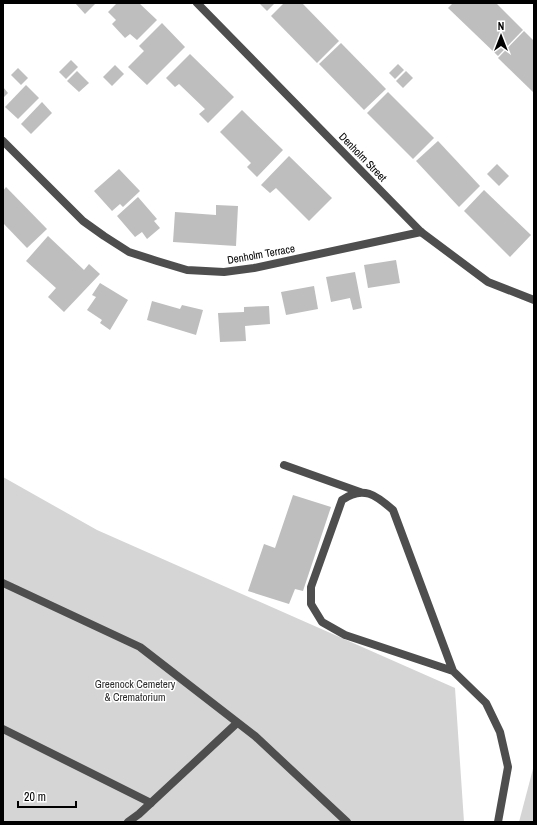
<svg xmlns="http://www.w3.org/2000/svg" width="537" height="825" font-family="'Archivo Narrow',sans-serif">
	<rect width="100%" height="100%" fill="#fff"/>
	<g fill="#d5d5d5">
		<polygon points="3,477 97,530 455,688 464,822 3,822"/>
		<polygon points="534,765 534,822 519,822"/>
	</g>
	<g fill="#bebebe">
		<polygon points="75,3 96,3 85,14"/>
		<polygon points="117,3 139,3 157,20 137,40 130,34 125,38 112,24 116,20 108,12"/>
		<polygon points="259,3 275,3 267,11"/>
		<polygon points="284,3 302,3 339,41 317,63 271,16"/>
		<polygon points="453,3 496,3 523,30 498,56 448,8"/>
		<polygon points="162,23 185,47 147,85 128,67 144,51 139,46"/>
		<polygon points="524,31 534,41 534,93 498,58"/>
		<polygon points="341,43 386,89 364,110 319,64"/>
		<polygon points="190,54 234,97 208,123 199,114 205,109 179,84 175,87 166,78"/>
		<polygon points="71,60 78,67 66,79 59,72"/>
		<polygon points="398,64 404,70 395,79 389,73"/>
		<polygon points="115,65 124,74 112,86 103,77"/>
		<polygon points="18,68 28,78 21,85 11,75"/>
		<polygon points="77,71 89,83 79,92 67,81"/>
		<polygon points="406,71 413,78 403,88 396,81"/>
		<polygon points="26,85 39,98 18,119 5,107"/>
		<polygon points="3,87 8,93 3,98"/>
		<polygon points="388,92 434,138 413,159 367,113"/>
		<polygon points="42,102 52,113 31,134 21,124"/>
		<polygon points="242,110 283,150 257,177 247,167 251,163 220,132"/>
		<polygon points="438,141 480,186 459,207 416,161"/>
		<polygon points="289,156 332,198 309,221 276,188 270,193 261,185"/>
		<polygon points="497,164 509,176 499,186 487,174"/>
		<polygon points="119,169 140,191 123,207 120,204 112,211 94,191"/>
		<polygon points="6,187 47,229 27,248 3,223 3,191"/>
		<polygon points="484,190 531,235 510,257 464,211"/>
		<polygon points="138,197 157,219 154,221 160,228 147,239 142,232 135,237 117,216"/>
		<polygon points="216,205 238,206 236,246 173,242 175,212 216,215"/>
		<polygon points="48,236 84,270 89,264 100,274 64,312 48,297 56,288 26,261"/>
		<polygon points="396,260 400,283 368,288 364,265"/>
		<polygon points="355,272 362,308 353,310 350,298 331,302 326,277"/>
		<polygon points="100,283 128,300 110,330 100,323 102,320 87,310 96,297 92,295"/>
		<polygon points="314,286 318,309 286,315 281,292"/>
		<polygon points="152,301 180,309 182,305 203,310 196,335 147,320"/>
		<polygon points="269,306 270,324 245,326 246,341 220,342 218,313 244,312 244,307"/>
		<polygon points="293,495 331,507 303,591 295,589 289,604 248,591 264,544 275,548"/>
	</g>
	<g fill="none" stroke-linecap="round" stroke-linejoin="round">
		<g stroke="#4e4e4e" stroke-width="8">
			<polyline points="284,465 360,492"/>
			<polyline points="3,583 140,647 255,736 347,822"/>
			<path d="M453,671L345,635L322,622L311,604V587L342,500C363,485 376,495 393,510L453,671L486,703L500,732L508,767L498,822"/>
			<polyline points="3,729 151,803"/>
			<polyline points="128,822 139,814 237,723"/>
		</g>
		<g stroke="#4e4e4e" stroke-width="8">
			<polyline points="197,3 421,232 488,282 534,300"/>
			<polyline points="3,141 83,221 104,236 129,252 157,261 187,270 224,272 254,268 421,232"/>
		</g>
	</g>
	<g text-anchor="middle" stroke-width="3" stroke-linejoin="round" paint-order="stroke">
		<g font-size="11" fill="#000" stroke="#fff">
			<text transform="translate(363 157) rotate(46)" y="4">Denholm Street</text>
			<text transform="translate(261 254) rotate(-10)" y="4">Denholm Terrace</text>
		</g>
		<g font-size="11" fill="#2c2c2c" stroke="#fff">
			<text x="135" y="688">Greenock Cemetery<tspan x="135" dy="13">&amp; Crematorium</tspan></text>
		</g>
	</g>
	<rect width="537" height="825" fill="none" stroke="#000000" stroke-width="8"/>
	<g transform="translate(501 36)" stroke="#ffffff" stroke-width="3" paint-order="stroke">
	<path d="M0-3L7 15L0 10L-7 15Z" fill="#000000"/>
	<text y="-6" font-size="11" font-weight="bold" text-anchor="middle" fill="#000000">N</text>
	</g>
	<path d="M18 801v6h58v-6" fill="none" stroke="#000000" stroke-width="2"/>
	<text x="24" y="801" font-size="12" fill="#000000" stroke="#ffffff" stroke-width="3" paint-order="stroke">20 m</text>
</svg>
